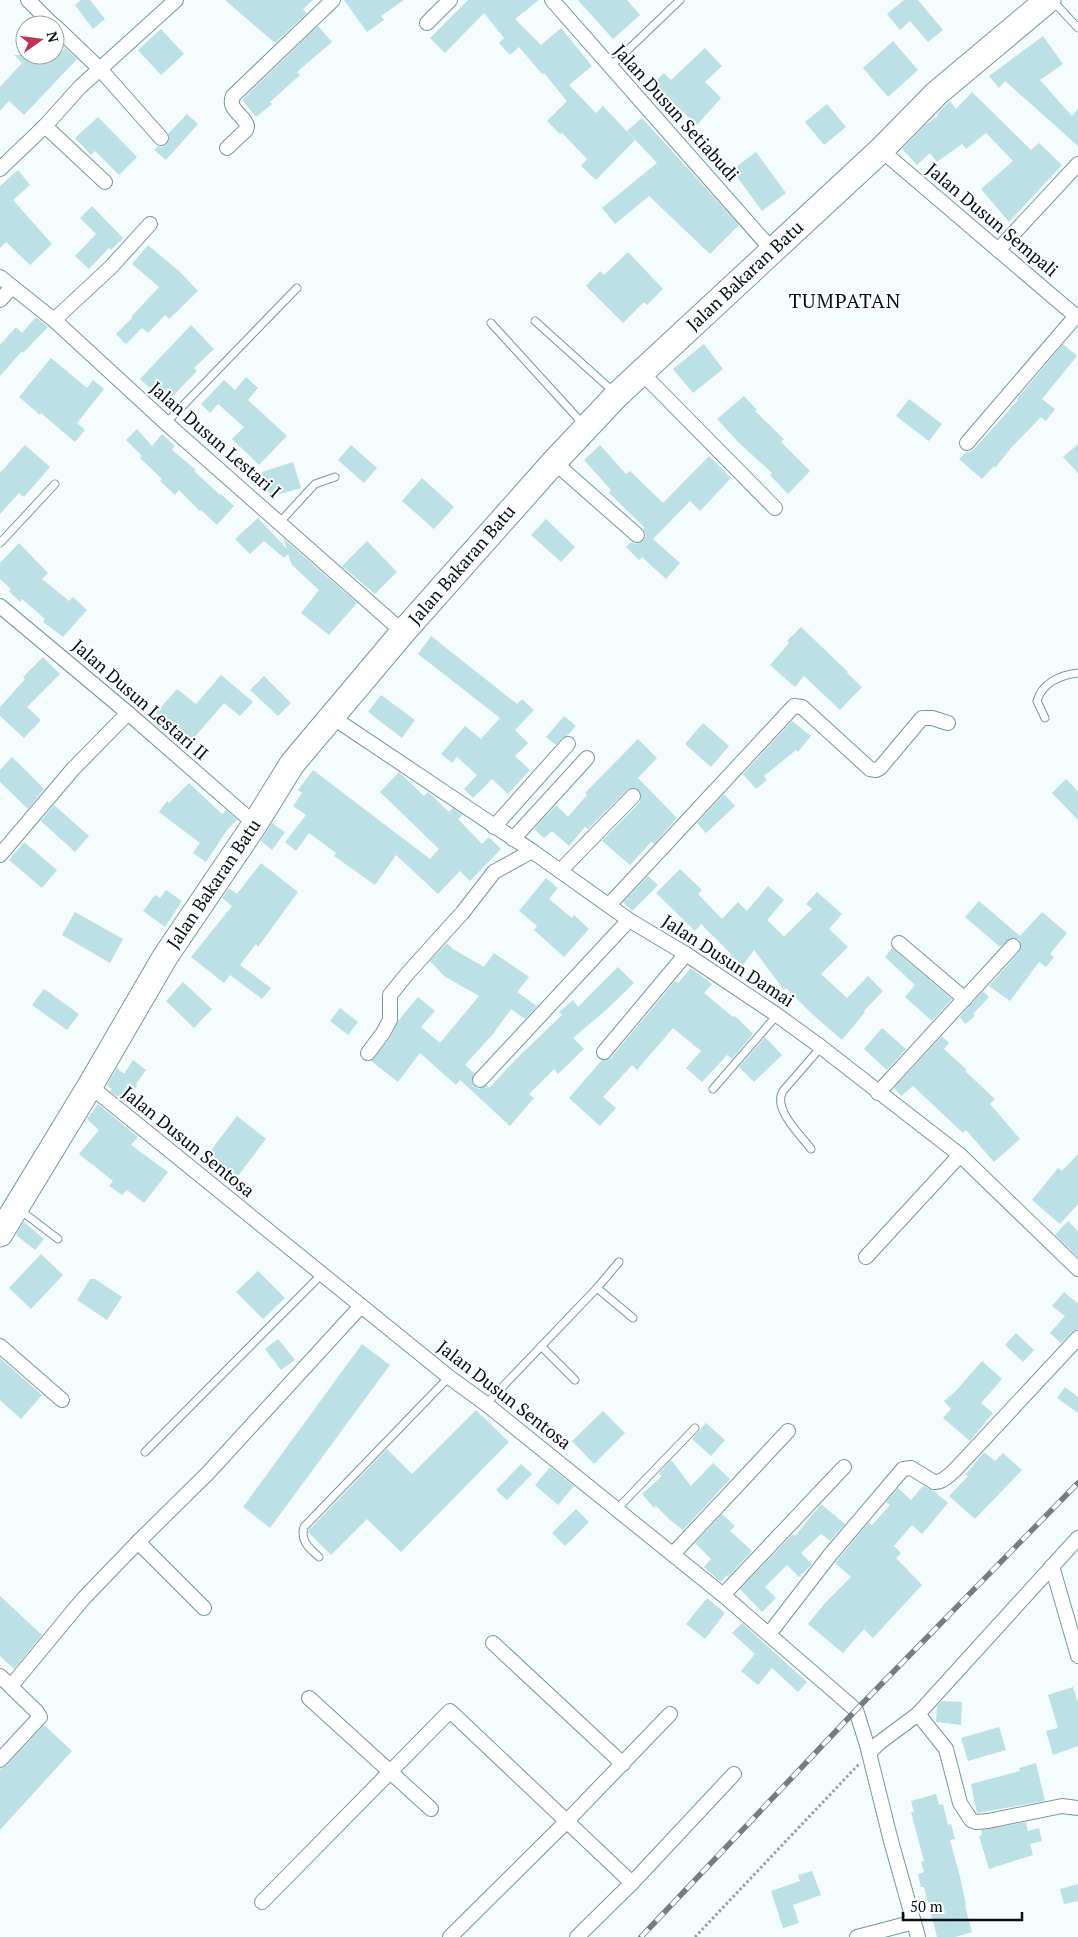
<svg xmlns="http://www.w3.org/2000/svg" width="1078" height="1937" font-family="'PT Serif',serif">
	<rect width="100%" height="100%" fill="#f5fcfd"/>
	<g fill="#bbe0e5">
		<polygon points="81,0 90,0 105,19 93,29 75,5"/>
		<polygon points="225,0 313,0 303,9 307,13 275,43"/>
		<polygon points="344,0 404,0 381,16 384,20 367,32"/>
		<polygon points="468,0 539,0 515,19 541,45 561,28 592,66 569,85 596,113 603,106 635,140 596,180 581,166 587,159 562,133 560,134 547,121 567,101 544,73 542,74 519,47 510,55 499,43 504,38 484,13 445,53 430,38"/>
		<polygon points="578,0 627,0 640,15 613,39"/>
		<polygon points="904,0 918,0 943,30 928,42 910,21 900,30 887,14"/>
		<polygon points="318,26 332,42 297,72 300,75 270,102 272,104 256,117 242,100"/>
		<polygon points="161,29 184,54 161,75 138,50"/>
		<polygon points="1043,36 1063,64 1040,80 1072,116 1078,109 1078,146 1005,81 999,88 989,76"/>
		<polygon points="893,41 918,70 888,97 863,68"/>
		<polygon points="65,48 77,59 24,115 9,101 0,111 0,87 22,63 14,55 58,55"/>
		<polygon points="705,48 722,66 705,82 721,98 697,125 653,84 664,73 671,80"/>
		<polygon points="972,92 1031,150 1039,143 1062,165 1009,222 981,189 1013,161 986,133 966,149 962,144 937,162 930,153 917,165 902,149 925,125 938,116 937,114 950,101 956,109"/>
		<polygon points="827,104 846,127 824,145 805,122"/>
		<polygon points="187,114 198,124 166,160 154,150 158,146 162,147 167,144 169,140 168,134"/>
		<polygon points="98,117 137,157 119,175 95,151 91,155 75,138"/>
		<polygon points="642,118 739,225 710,254 649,196 615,224 602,208 657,163 627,131"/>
		<polygon points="756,152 786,193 762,211 732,170"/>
		<polygon points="18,170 30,185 13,200 52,244 30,265 6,242 0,248 0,186"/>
		<polygon points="92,206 123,238 111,250 109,248 89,269 75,256 96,234 80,218"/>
		<polygon points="148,245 179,271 198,291 169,319 165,315 148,333 142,328 126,344 116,334 132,318 131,317 159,287 132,264"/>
		<polygon points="628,252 663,289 647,305 644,302 623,323 586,286 600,271 604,275"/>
		<polygon points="36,317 48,327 23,353 22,351 0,376 0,345 16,327 22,333"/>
		<polygon points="191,325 214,349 194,368 197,371 166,403 140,379"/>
		<polygon points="704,344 723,369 693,393 673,369"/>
		<polygon points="1063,344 1077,356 1042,399 1055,409 1046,421 1041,417 1011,448 995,468 994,466 982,479 959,459 966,452 970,452 974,449 1018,400 1017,399"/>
		<polygon points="51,358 87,388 93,380 104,389 77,423 85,430 75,442 41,413 40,415 19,397"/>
		<polygon points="246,377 258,388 248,400 287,436 259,465 232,439 244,427 218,404 210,413 201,404 224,380 235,390"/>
		<polygon points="744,396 757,410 755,411 784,439 781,442 810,471 788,494 770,475 772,473 737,441 717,419"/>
		<polygon points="909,399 942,424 929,441 896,416"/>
		<polygon points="137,429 152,446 162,434 175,446 172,450 196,470 194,471 220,495 221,494 234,506 217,525 201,510 200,511 179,490 175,495 160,481 162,479 140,458 142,456 126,440"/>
		<polygon points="1078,444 1078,473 1063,457"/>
		<polygon points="25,445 50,467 24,497 19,493 0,514 0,473"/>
		<polygon points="351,445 377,468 364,483 338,460"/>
		<polygon points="600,445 626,474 630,471 663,503 709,456 731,478 700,511 690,501 653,539 680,563 666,579 642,557 639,560 626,547 631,542 636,544 643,541 646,536 643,529 645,528 609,493 611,490 584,460"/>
		<polygon points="293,462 301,488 270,497 262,472"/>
		<polygon points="422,478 454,507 434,529 402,501"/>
		<polygon points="258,518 287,549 283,538 357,603 329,635 301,613 319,590 292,565 288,554 284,558 264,541 250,554 235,539"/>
		<polygon points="546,519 575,547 561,562 531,535"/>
		<polygon points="367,541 397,572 375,594 342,566"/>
		<polygon points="19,543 48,573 42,579 69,601 73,597 87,610 63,637 43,622 45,619 22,599 20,602 9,591 11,589 0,579 0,563"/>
		<polygon points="801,627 848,672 847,673 862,687 840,710 804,676 795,687 770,665 789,643 787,641"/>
		<polygon points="431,636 517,704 522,699 534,710 515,730 528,743 515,756 530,770 508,794 492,779 473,798 464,789 477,775 457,757 452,763 441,754 465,726 481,739 500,718 418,654"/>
		<polygon points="43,657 60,674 27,707 41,720 24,738 0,716 0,707 25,679 23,677"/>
		<polygon points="221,675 253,702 240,716 224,703 192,740 173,724 171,726 156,713 177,689 196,704"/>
		<polygon points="264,676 291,703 278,716 250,690"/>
		<polygon points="381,695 415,720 402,738 368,712"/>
		<polygon points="564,716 576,726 568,735 562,738 556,745 546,737"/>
		<polygon points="792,721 811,736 798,752 796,750 764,776 767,780 756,789 743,774"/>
		<polygon points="703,723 729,746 711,767 685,744"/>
		<polygon points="638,739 657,758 638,778 677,818 654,844 651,842 630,865 602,841 640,802 641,794 636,788 627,790 588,829 585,827 569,846 552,831 544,838 534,829 556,805 568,817 587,795 585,793"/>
		<polygon points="12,757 44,789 28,809 0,782 0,770"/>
		<polygon points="313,770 430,859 439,849 380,792 399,772 424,796 428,792 449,812 453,808 463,815 458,819 482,844 489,837 501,849 470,881 460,871 438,894 396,855 375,885 334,856 336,853 309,833 296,851 285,842 306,815 293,806 302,793 298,790"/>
		<polygon points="1066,779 1078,791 1078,820 1052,793"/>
		<polygon points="189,783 222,814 226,810 237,820 227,830 206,862 193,853 200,843 159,812 167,801 169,803"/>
		<polygon points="724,794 735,806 706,833 697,823"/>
		<polygon points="54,805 89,836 75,852 41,821"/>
		<polygon points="272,823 285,832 272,850 261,841"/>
		<polygon points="24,842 57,870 42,888 9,860"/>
		<polygon points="261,863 298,892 258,947 256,944 240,965 271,988 262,999 230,975 224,983 191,957 232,906 222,898 229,888 237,894"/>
		<polygon points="680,869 702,890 698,894 722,919 738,902 747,911 768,886 784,900 767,920 784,937 812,909 806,904 817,892 842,914 829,929 848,947 821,974 847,998 868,976 883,991 864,1011 865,1012 842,1040 811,1013 786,988 784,990 754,950 743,965 730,955 731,954 701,924 695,931 656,893"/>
		<polygon points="648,876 658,885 632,911 623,902"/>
		<polygon points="546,878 558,888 549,899 572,918 574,915 589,929 564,957 534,930 537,926 519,911"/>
		<polygon points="166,890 182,901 165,927 143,911 155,895 160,898"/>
		<polygon points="979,901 1020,936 1042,912 1067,933 1050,954 1054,957 1046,967 1039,962 1010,1001 989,986 1019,952 1021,944 1019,939 1011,938 1000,947 965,917"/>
		<polygon points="75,912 123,939 110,963 62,935"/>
		<polygon points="447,943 453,949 484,967 494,953 529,977 517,992 537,1006 525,1019 511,1009 493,1034 465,1065 474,1073 472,1082 474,1086 479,1089 487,1085 489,1088 517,1058 562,1015 559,1012 573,1000 578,1007 618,967 634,983 606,1010 573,1038 584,1049 558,1074 554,1069 529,1094 534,1098 510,1126 460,1080 456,1085 420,1053 398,1082 371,1061 390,1038 398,1021 418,997 435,1011 421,1027 440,1043 479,996 444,976 430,961"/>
		<polygon points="892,948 952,999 932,1021 905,997 915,985 885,957"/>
		<polygon points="691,968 712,984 704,993 733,1017 735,1016 753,1034 732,1059 727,1055 702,1082 686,1068 701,1051 673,1028 637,1070 632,1065 603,1097 616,1108 600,1126 569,1098 602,1060 611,1058 675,981 678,983"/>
		<polygon points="183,982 212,1009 194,1028 166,1001"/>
		<polygon points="44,989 79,1014 67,1030 32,1005"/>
		<polygon points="983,991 989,997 973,1014 975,1016 965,1024 960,1017"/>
		<polygon points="340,1008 358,1022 348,1035 330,1021"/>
		<polygon points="882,1028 906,1049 887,1070 864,1049"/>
		<polygon points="942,1036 949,1043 944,1049 967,1070 965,1071 995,1099 990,1104 1020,1139 994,1162 966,1130 963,1133 913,1086 901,1096 894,1088"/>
		<polygon points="765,1037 782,1055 754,1082 739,1067"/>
		<polygon points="133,1060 146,1070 136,1084 137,1086 124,1102 110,1091 112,1089 107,1085 117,1068 124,1074"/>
		<polygon points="98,1104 138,1137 131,1145 168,1172 144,1203 127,1190 122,1195 109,1186 113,1181 79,1154 99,1130 87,1119"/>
		<polygon points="237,1116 266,1139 231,1185 202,1162"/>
		<polygon points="1078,1154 1078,1204 1060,1224 1032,1200 1058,1168 1062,1171"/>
		<polygon points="1068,1221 1078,1231 1078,1257 1055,1235"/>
		<polygon points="24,1222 44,1239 35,1250 16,1235"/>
		<polygon points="41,1254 63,1275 31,1309 9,1288"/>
		<polygon points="258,1271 285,1298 263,1319 236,1292"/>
		<polygon points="90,1279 95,1279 122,1297 107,1320 77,1300"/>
		<polygon points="1064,1292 1077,1303 1078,1302 1078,1329 1072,1332 1061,1343 1050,1333 1065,1316 1052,1306"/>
		<polygon points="1016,1333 1034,1350 1023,1362 1005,1345"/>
		<polygon points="278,1339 295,1360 281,1370 265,1349"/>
		<polygon points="362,1344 390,1365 270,1528 243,1507"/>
		<polygon points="0,1358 42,1395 21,1419 0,1400"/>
		<polygon points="982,1361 1002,1379 981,1403 993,1413 970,1441 943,1418 951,1409 944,1401 955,1392"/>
		<polygon points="1065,1387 1078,1397 1078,1413 1057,1398"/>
		<polygon points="476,1410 509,1442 401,1552 367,1519 331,1555 308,1532 309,1530 387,1449 412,1474"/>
		<polygon points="603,1411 625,1433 594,1464 572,1441"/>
		<polygon points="706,1423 725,1440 711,1456 692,1439"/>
		<polygon points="984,1452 995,1461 1003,1453 1022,1470 975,1519 949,1496 968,1476 966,1474"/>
		<polygon points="671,1460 691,1486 713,1463 730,1479 683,1530 670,1520 656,1506 654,1508 642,1494 662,1476 659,1473"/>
		<polygon points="521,1464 532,1474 507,1500 496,1490"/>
		<polygon points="550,1467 574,1486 558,1505 535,1485"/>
		<polygon points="923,1486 934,1491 948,1503 922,1534 912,1525 894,1546 901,1553 896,1558 922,1585 873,1638 864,1629 843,1653 808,1624 825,1603 851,1577 835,1563 869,1522 872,1525 890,1505 886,1502 898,1488 911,1500"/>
		<polygon points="821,1504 845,1524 830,1541 821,1534 801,1553 812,1564 799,1577 787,1565 765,1587 776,1598 762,1612 740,1589 793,1534 795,1536"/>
		<polygon points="576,1509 589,1522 565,1546 552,1533"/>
		<polygon points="722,1514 735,1526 730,1531 752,1551 728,1577 727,1575 721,1582 704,1567 711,1559 695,1543"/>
		<polygon points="0,1596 42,1635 14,1669 0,1656"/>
		<polygon points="707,1598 725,1613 705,1639 686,1624"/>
		<polygon points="742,1623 807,1682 798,1692 772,1668 758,1685 741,1671 755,1654 732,1633"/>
		<polygon points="1073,1687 1078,1703 1078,1746 1053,1755 1046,1731 1058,1728 1048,1695"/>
		<polygon points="942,1701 962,1702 961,1725 936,1722 937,1706"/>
		<polygon points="44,1725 72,1751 0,1830 0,1769 6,1766"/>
		<polygon points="999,1727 1006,1750 968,1761 961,1738"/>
		<polygon points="1036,1763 1045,1801 977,1813 971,1784 1020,1771 1019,1768"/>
		<polygon points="936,1794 939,1805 943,1804 948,1825 951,1824 955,1839 950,1840 960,1877 966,1905 965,1906 972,1932 955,1937 937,1937 924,1887 921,1887 918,1874 924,1872 921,1862 924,1861 911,1812 914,1812 911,1801"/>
		<polygon points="1026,1822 1028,1831 1039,1828 1042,1841 1030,1844 1033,1855 989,1869 979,1836 982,1835 981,1830"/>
		<polygon points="812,1871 821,1895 793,1905 799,1923 783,1928 771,1891 800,1881 798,1875"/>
		<polygon points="1078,1884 1078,1901 1064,1904 1060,1889"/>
	</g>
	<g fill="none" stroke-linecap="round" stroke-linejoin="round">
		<g stroke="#75989d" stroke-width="9">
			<g id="lane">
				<polyline points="1052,0 1078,28"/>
				<polyline points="610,67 680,0"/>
				<polyline points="535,321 615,393"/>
				<polyline points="491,323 584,425"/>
				<polyline points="166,423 297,288"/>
				<polyline points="280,522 315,484 335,477"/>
				<polyline points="0,543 55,484"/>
				<path d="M1045,718L1037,701C1042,683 1060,675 1078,673"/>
				<polyline points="713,1089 777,1015"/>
				<path d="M811,1149C801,1135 772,1109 783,1091L821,1047"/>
				<polyline points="20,1210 58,1239"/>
				<polyline points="597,1288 633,1318"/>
				<polyline points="541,1346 575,1380"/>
				<polyline points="486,1404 597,1288 619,1262"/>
				<polyline points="145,1452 322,1274"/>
				<polyline points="617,1509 695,1428"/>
				<path d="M319,1557C309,1548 300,1541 304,1527L449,1377"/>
			</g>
		</g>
		<g stroke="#75989d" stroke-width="16">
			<g id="street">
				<polyline points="28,0 53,25"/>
				<polyline points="552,0 773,251"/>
				<polyline points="427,23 450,0"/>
				<polyline points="55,26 100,69 161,138"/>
				<polyline points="45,126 105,182"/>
				<path d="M227,148L246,130L247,126C244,114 227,110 233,96L333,0"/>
				<polyline points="881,150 1078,318"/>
				<polyline points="0,169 45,126 80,87 176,0"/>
				<polyline points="998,250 1078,164"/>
				<polyline points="0,277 54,320 166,423 403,632"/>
				<polyline points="0,300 12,287"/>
				<polyline points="54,320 111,267 150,224"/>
				<polyline points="641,372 775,508"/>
				<polyline points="967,443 1076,316"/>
				<polyline points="554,462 637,535"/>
				<polyline points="0,606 128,713 255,824"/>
				<polyline points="332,717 532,851 629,920 686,954 777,1015 821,1047 960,1155 1078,1269"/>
				<polyline points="494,827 568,744"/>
				<polyline points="513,839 587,758"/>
				<polyline points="0,855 73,769 128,713"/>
				<polyline points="560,871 633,796"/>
				<polyline points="609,905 794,706 802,707 870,769 876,770 880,768 922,718 932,718 948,723"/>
				<polyline points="899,943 965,999"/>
				<polyline points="604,1052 686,954"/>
				<polyline points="368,1053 383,1033 390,1020 390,995 407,974 463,912 494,872 532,851"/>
				<polyline points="480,1080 629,920"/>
				<polyline points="90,1086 449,1377 486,1404 723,1595 856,1710 867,1745 891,1841 918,1937"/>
				<polyline points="878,1093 1013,946"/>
				<polyline points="866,1257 960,1155"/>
				<polyline points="0,1346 62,1400"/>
				<polyline points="138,1542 204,1608"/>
				<polyline points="673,1554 788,1431"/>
				<polyline points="1052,1566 1078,1656"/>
				<polyline points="723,1595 844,1467"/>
				<path d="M769,1634L830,1555L903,1469L911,1468L934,1482C942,1483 949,1475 955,1470L1078,1338"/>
				<polyline points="493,1643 623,1764"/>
				<polyline points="0,1676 37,1712 40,1717 0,1760"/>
				<polyline points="11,1686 83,1599 138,1542 208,1473 361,1306"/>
				<polyline points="309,1698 431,1809"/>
				<polyline points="918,1714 946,1749 960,1803 971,1820 976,1822 988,1821 1062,1806 1078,1808"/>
				<polyline points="869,1753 879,1743 918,1714 1078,1538"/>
				<polyline points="632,1883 734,1774"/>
				<polyline points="262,1902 450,1711 632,1883 577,1937"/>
				<polyline points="450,1937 567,1821 670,1714"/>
				<polyline points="857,1937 914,1922"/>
			</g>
		</g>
		<g stroke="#75989d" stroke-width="27">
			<polyline id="highway" points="0,1234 90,1086 165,957 255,824 292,764 403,632 554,462 617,395 881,150 937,93 1048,0"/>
		</g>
		<polyline stroke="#98a1a2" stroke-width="3" stroke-dasharray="2.5 2.5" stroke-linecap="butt" points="695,1937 859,1764"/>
		<use href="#lane" stroke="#fff" stroke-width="7"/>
		<use href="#street" stroke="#fff" stroke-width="14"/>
		<use href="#highway" stroke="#fff" stroke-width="25"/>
		<g stroke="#747d7f" stroke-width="5.5">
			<polyline id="rail" points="641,1937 856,1710 1078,1483"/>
		</g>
		<use href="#rail" stroke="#fff" stroke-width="4" stroke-dasharray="11" stroke-linecap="butt"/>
	</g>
	<g text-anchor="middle" stroke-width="4" stroke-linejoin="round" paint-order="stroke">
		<g font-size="18" fill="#041012" stroke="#fff">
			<text transform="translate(676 113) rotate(48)" y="6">Jalan Dusun Setiabudi</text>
			<text transform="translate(992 220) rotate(40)" y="6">Jalan Dusun Sempali</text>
			<text transform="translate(745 276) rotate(-43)" y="6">Jalan Bakaran Batu</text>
			<text transform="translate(215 440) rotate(41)" y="6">Jalan Dusun Lestari I</text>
			<text transform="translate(462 565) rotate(-49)" y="6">Jalan Bakaran Batu</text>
			<text transform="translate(140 700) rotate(41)" y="6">Jalan Dusun Lestari II</text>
			<text transform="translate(214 884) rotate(-56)" y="6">Jalan Bakaran Batu</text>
			<text transform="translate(728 961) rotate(33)" y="6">Jalan Dusun Damai</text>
			<text transform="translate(188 1142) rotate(39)" y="6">Jalan Dusun Sentosa</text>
			<text transform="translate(504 1395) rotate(38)" y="6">Jalan Dusun Sentosa</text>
		</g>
		<g font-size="20" letter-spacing="1" fill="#041012" stroke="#fff">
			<text x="845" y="308">TUMPATAN</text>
		</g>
	</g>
	<g transform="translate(40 40) rotate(76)"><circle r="24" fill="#ffffff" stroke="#9b9fa0"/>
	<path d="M0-4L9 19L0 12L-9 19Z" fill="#c23254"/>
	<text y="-8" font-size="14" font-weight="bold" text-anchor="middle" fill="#041012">N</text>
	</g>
	<path d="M903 1912v8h119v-8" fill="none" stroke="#041012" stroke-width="2.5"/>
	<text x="910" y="1912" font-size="15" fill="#041012" stroke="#ffffff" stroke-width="4" paint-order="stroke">50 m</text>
</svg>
